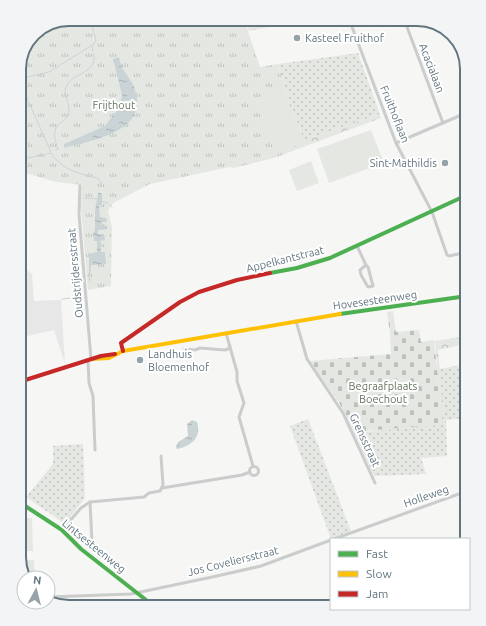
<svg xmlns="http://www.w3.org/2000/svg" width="486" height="626" font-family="Ubuntu,sans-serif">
	<defs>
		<pattern id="grass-dots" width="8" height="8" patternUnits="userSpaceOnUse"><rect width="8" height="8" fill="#e5e8e2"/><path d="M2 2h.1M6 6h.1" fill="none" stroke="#bdc1bc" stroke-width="1.8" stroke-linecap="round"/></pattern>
		<pattern id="forest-crowns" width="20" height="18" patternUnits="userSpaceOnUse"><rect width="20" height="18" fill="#e5e8e2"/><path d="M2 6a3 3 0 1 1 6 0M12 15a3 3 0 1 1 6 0" fill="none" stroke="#bdc1bc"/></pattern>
		<pattern id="cemetery-stones" width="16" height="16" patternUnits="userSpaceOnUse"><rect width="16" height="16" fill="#e5e8e2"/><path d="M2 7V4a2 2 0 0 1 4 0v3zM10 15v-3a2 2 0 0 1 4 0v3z" fill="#bdc1bc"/></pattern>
		<pattern id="park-tufts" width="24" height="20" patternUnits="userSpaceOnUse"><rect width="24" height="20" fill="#e5e8e2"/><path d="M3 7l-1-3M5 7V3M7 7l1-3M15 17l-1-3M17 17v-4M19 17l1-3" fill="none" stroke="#bdc1bc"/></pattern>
		<pattern id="water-ripples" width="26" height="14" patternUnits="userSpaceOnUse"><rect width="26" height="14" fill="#cad4d6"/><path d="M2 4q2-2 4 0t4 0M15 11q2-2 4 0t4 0" fill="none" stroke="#a7b1b3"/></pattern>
	</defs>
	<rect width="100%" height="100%" fill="#f6f6f5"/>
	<polygon fill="#e6e7e6" points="24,268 32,274 34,301 61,300 65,364 54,330 19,338 19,269"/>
	<g fill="url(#grass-dots)">
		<polygon points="358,53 380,114 304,140 285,88 278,64"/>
		<polygon points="467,364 467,418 446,420 447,456 421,458 426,474 374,476 354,433 445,424 439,369"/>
		<polygon points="308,419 351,531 331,539 290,426"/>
		<polygon points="83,444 85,498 65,524 26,497 53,464 53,446"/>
	</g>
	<g fill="url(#forest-crowns)">
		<polygon points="244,19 284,19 287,24 249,31"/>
		<polygon points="380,114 381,118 306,146 304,140"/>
		<polygon points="467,336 467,344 438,350 445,425 361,432 442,421 435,341"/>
	</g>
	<polygon fill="url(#cemetery-stones)" points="393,311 396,332 419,330 421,342 434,340 443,424 353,432 340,404 309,361 391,354 390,333 387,312"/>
	<polygon fill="url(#park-tufts)" points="69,19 244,19 260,67 278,64 285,88 306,146 274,158 234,168 230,167 150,184 113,203 108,211 112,227 111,286 88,290 81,208 82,185 56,182 22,172 19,173 19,66 36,32"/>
	<g fill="#e5e8e2">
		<polygon points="284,89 304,143 275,153 255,100"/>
		<polygon points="371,130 384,163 329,183 317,149"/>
		<polygon points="311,161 319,183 297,191 289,170"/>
		<polygon points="19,518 32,518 33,551 19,551"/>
		<polygon points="20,560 34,560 35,578 25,578"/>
	</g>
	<g fill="url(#water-ripples)">
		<path d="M119,57C120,61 121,65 123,69C127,76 133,82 135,90C149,132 92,140 64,148V144L105,126L119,108L122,95L113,59Z"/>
		<polygon points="98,193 102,193 102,205 99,205 100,217 106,218 107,222 102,222 101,225 107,226 107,229 98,230 98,234 104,234 105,240 100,241 101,252 105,252 106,264 91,265 90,280 89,281 88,280 89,279 89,254 97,252 97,241 94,241 93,232 95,231 95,211"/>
		<path d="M192,420L197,422C202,438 191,446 177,449L176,447L178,442L188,436L187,424Z"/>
	</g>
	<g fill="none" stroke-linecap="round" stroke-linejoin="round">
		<g stroke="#cad4d6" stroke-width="1">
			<polyline points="92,46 93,51"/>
			<polyline points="19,79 49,72 94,44 96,40 90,19"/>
			<polyline points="19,80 51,152"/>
			<path d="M56,150L58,149C56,144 54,137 55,131C56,122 68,122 69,112C70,101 60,92 69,82C78,72 97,72 94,54"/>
			<path d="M19,160L51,153C60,167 73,172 89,176C91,177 96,177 98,179C100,180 100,182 101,184"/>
			<polyline points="84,198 98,199"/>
			<polyline points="101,201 108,203"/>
			<polyline points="109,204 112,207"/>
			<polyline points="62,299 82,297"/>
		</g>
		<g stroke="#cbcccc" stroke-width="3">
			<polyline points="349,19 396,143 432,212 447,255 449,256 467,252"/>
			<polyline points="404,19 443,123"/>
			<polyline points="396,143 459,116 466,111"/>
			<polyline points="80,186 79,214 91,359"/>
			<polyline points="357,246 366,265 368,267 373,286 368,287 361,275 360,270 366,265"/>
			<polyline points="296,321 307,359 343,413 375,483"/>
			<polyline points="226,333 237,372 237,381 244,403 239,417 253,466"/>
			<polyline points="184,349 195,350 200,348 225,350 228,349 230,346"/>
			<polyline points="88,360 89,383 93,396 95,450"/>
			<circle cx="254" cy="471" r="4.5"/>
			<polyline points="162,488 242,475 250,472"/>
			<polyline points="90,502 92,542"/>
			<polyline points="62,530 81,508 90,502 144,497 149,493 160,491 163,485 161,456"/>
			<polyline points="334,539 467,491"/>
			<polyline points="48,597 131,594 217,576 261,566 331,540"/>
		</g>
		<g stroke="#4caf50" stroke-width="4">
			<polyline points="270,273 297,268 330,258 467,195"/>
			<polyline points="340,314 467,296"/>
			<polyline points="19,502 62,530 81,549 155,607"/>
		</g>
		<polyline stroke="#ffc107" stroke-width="4" points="91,359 109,358 123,351 340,314"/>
		<g stroke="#c62828" stroke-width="4">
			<polyline points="123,351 121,343 180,302 199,292 237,280 270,273"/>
			<polyline points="19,382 101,356 115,354"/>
		</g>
	</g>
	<g fill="#96a2a8" stroke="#fff" stroke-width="1.5">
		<circle cx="297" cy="38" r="4"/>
		<circle cx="445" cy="163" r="4"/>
		<circle cx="140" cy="360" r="4"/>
	</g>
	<g text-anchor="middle" stroke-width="4" stroke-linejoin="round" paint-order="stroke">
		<g font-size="11" fill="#62757f" stroke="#fff" text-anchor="start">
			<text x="305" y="42">Kasteel Fruithof</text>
			<text x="437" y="167" text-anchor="end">Sint-Mathildis</text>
			<text x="148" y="358">Landhuis<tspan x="148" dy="13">Bloemenhof</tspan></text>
		</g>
		<g font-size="11" fill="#62757f" stroke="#fff">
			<text transform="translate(432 68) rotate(69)" y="4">Acacialaan</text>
			<text transform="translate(395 114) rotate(68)" y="4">Fruithoflaan</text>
			<text transform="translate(285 259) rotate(-14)" y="4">Appelkantstraat</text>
			<text transform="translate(75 273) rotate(-95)" y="4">Oudstrijdersstraat</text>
			<text transform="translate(375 300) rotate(-8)" y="4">Hovesesteenweg</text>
			<text transform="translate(365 440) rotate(65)" y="4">Grensstraat</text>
			<text transform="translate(426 496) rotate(-19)" y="4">Holleweg</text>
			<text transform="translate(94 546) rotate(39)" y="4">Lintsesteenweg</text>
			<text transform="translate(233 561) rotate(-14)" y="4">Jos Coveliersstraat</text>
		</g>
		<g font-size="11" fill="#677761" stroke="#fff">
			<text x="114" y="109">Frijthout</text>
			<text x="383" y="390">Begraafplaats<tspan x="383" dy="13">Boechout</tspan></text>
		</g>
	</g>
	<path d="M0 0H486V626H0ZM69 26H417A43 43 0 0 1 460 69V557A43 43 0 0 1 417 600H69A43 43 0 0 1 26 557V69A43 43 0 0 1 69 26Z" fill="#f2f4f5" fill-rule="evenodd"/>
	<path fill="none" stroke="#62757f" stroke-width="2" d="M69 26H417A43 43 0 0 1 460 69V557A43 43 0 0 1 417 600H69A43 43 0 0 1 26 557V69A43 43 0 0 1 69 26Z"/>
	<rect x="330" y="538" width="140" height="72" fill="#ffffff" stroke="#c0c8cc"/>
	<rect x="338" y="551" width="20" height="6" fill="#4caf50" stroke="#c0c8cc"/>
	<text x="366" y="558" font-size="12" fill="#62757f">Fast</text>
	<rect x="338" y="571" width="20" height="6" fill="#ffc107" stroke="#c0c8cc"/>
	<text x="366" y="578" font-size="12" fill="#62757f">Slow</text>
	<rect x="338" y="591" width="20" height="6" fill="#c62828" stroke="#c0c8cc"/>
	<text x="366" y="598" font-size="12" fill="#62757f">Jam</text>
	<g transform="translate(36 590) rotate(7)"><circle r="19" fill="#ffffff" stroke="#c0c8cc"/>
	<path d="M0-3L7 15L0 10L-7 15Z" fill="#96a2a8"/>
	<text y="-6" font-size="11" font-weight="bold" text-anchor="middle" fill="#62757f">N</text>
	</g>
</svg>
